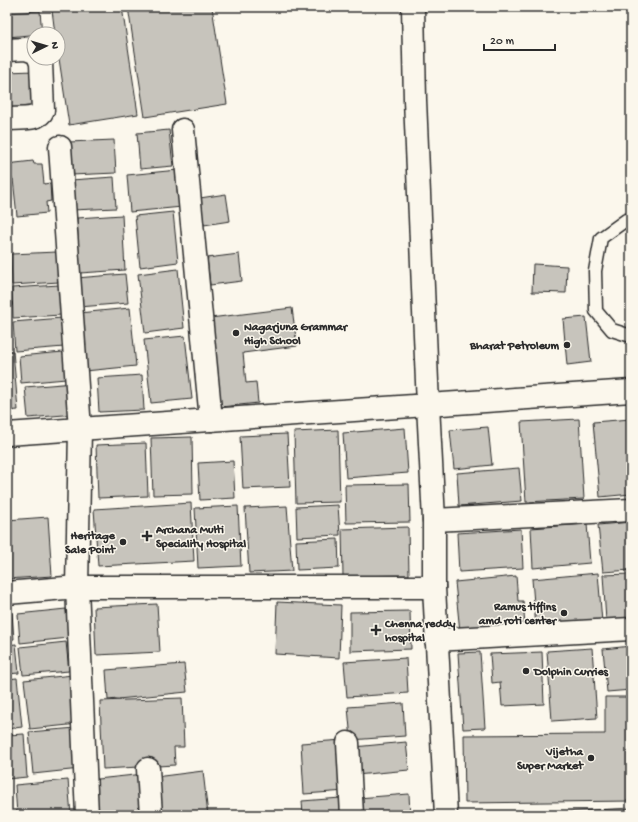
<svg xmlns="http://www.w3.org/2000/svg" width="638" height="822" font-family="'Gochi Hand',sans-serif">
	<rect width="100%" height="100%" fill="#fbf7ec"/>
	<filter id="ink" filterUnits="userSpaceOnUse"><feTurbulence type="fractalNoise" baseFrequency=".025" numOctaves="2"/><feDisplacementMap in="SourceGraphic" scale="8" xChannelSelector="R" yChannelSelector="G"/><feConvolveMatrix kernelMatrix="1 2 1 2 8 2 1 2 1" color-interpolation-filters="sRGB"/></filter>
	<g filter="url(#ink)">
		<g fill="#c7c4bc" stroke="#2b2b2b">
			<polygon points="74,7 122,7 138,114 69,125 58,52 58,34 55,34 52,10"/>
			<polygon points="128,7 212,7 227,104 145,117"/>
			<polygon points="578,7 618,7 618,8 578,10"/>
			<polygon points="40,11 42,34 7,37 7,13"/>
			<polygon points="34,71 36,113 7,115 7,72"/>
			<polygon points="169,130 173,166 140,169 137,133"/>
			<polygon points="114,140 116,173 71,175 69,142"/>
			<polygon points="33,161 34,164 42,164 44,184 50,183 51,201 46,202 47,213 17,216 13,179 7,180 7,164"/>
			<polygon points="178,170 182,207 130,212 127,175"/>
			<polygon points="114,177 116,208 73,210 71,180"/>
			<polygon points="226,194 230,221 204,225 200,198"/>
			<polygon points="173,212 178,262 140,267 135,216"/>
			<polygon points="122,215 125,270 80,273 77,218"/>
			<polygon points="57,252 59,282 12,285 11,254"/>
			<polygon points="239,254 242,281 210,285 207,258"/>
			<polygon points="533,264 567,266 566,293 532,292"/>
			<polygon points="178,269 184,328 145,333 138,274"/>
			<polygon points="125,274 128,303 79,307 76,278"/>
			<polygon points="59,285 61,315 13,318 12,288"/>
			<polygon points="130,308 136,366 85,371 79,313"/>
			<polygon points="292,308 297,346 243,353 246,383 256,382 258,403 221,407 210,318"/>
			<polygon points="586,317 591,362 567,365 563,319"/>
			<polygon points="62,318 64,347 15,351 13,322"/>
			<polygon points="185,336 192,399 151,403 144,340"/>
			<polygon points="7,351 13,351 18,410 7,411"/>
			<polygon points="63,352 66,379 21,383 19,356"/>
			<polygon points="142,375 144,410 99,412 97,378"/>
			<polygon points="74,383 76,414 28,418 25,387"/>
			<polygon points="579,419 584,499 526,502 521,422"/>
			<polygon points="631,419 631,494 600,497 593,422"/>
			<polygon points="488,427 492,465 454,469 450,430"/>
			<polygon points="405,428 408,473 346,478 343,433"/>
			<polygon points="338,430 340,502 296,503 294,432"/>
			<polygon points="287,434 290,487 243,489 240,436"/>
			<polygon points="192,437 193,494 153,495 151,438"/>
			<polygon points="146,443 148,496 98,498 96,445"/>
			<polygon points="233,461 235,498 200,500 198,463"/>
			<polygon points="519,468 522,501 459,506 457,473"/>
			<polygon points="409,484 410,522 346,523 345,485"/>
			<polygon points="191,503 194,561 98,566 94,509"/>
			<polygon points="338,505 340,535 297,537 296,507"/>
			<polygon points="238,506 241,566 198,568 195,508"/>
			<polygon points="287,506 292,571 249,573 245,508"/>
			<polygon points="48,517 52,576 7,579 7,520"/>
			<polygon points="631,522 631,570 603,572 598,525"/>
			<polygon points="587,524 590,563 533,568 531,528"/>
			<polygon points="408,527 409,575 343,576 342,529"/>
			<polygon points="521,529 523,568 459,572 457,533"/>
			<polygon points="338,539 339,568 297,570 296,541"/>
			<polygon points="598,573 602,622 536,628 532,579"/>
			<polygon points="631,574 631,619 606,621 603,575"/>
			<polygon points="516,576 518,601 523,601 525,625 460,632 455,582"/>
			<polygon points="277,602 341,605 339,658 275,654"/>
			<polygon points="157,604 160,652 96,655 94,607"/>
			<polygon points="66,609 69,638 20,643 18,614"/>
			<polygon points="410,611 411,649 350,651 350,612"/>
			<polygon points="7,613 12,613 14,639 7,640"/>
			<polygon points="66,642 69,671 23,675 20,647"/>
			<polygon points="16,644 19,673 7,674 7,645"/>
			<polygon points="631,646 631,690 607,692 603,649"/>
			<polygon points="592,648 597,718 552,721 547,651"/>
			<polygon points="480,652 485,728 463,729 458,653"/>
			<polygon points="542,652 544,704 502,706 500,682 492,683 490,654"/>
			<polygon points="406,658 408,693 347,697 344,662"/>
			<polygon points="184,664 187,692 108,700 106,670"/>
			<polygon points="73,675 78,724 30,729 24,680"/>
			<polygon points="17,678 22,727 7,729 7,679"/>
			<polygon points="605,697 631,697 631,801 465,803 464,735 605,734"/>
			<polygon points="182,698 184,747 174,747 175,765 103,769 100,701"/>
			<polygon points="403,703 405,736 351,740 348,707"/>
			<polygon points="76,728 80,769 33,774 29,732"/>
			<polygon points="24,734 27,777 7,779 7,735"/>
			<polygon points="343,740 346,791 304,794 301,743"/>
			<polygon points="406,742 409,770 356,775 354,747"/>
			<polygon points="203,771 208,815 159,815 155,777"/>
			<polygon points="144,774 145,815 91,815 88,780"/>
			<polygon points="68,780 71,815 17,815 15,785"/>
			<polygon points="409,794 410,815 359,815 358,798"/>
			<polygon points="341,798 342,815 303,815 302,801"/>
			<polygon points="631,808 631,815 507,815"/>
		</g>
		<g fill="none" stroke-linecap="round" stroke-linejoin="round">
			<g stroke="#2b2b2b" stroke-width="15">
				<polyline id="service" points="631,219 626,220 601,238 595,271 596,311 612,330 631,336"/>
			</g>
			<g stroke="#2b2b2b" stroke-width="25">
				<g id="minor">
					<polyline points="7,50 26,49 34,52"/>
					<path d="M7,119C18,118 39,121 43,110L41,63L39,58"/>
					<polyline points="183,130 211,420"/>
					<polyline points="60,147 80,429 77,587 87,815"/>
					<polyline points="7,434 631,391"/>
					<polyline points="434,520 631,510"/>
					<polyline points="7,593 77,587 434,587"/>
					<polyline points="436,640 631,629"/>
					<polyline points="348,743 352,815"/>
					<polyline points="148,769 151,815"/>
				</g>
			</g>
			<g stroke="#2b2b2b" stroke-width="25">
				<polyline id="tertiary" points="413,7 415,100 428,405 434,520 434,587 446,815"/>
			</g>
			<use href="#service" stroke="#fbf7ec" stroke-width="12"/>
			<use href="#minor" stroke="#fbf7ec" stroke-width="22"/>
			<use href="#tertiary" stroke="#fbf7ec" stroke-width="22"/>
		</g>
	</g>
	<g fill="#2b2b2b" stroke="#fbf7ec" stroke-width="1.5">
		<circle cx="236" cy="333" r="4"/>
		<circle cx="567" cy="345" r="4"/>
		<path d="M145 530h4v4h4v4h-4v4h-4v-4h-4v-4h4z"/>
		<circle cx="123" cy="542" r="4"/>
		<circle cx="564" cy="613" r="4"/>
		<path d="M374 624h4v4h4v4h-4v4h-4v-4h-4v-4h4z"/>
		<circle cx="526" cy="671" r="4"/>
		<circle cx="591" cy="758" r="4"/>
	</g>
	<g text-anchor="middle" stroke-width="3" stroke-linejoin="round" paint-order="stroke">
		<g font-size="12" font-weight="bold" fill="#2b2b2b" stroke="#fbf7ec" text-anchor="start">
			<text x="244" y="330">Nagarjuna Grammar<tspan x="244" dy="14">High School</tspan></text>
			<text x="559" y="349" text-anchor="end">Bharat Petroleum</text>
			<text x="156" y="533">Archana Multi<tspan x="156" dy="14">Speciality Hospital</tspan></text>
			<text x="115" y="539" text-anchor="end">Heritage<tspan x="115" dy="14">Sale Point</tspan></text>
			<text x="556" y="610" text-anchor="end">Ramus tiffins<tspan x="556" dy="14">amd roti center</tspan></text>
			<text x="385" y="627">Chenna reddy<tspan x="385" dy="14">hospital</tspan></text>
			<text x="534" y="675">Dolphin Curries</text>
			<text x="583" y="755" text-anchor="end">Vijetha<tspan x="583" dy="14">Super Market</tspan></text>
		</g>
	</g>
	<rect width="638" height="822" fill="none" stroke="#fbf7ec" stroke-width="24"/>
	<rect x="12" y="12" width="614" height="798" fill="none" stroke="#2b2b2b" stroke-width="1.5" filter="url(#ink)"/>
	<g transform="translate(46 46) rotate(85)"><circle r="19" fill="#fbf7ec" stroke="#a8a59f"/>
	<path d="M0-3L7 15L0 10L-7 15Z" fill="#2b2b2b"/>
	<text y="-6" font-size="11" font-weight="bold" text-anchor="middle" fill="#2b2b2b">N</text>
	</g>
	<path d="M484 44v6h71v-6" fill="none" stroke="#2b2b2b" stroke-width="2"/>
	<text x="490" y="44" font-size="12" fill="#2b2b2b" stroke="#fbf7ec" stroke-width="3" paint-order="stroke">20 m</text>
</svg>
